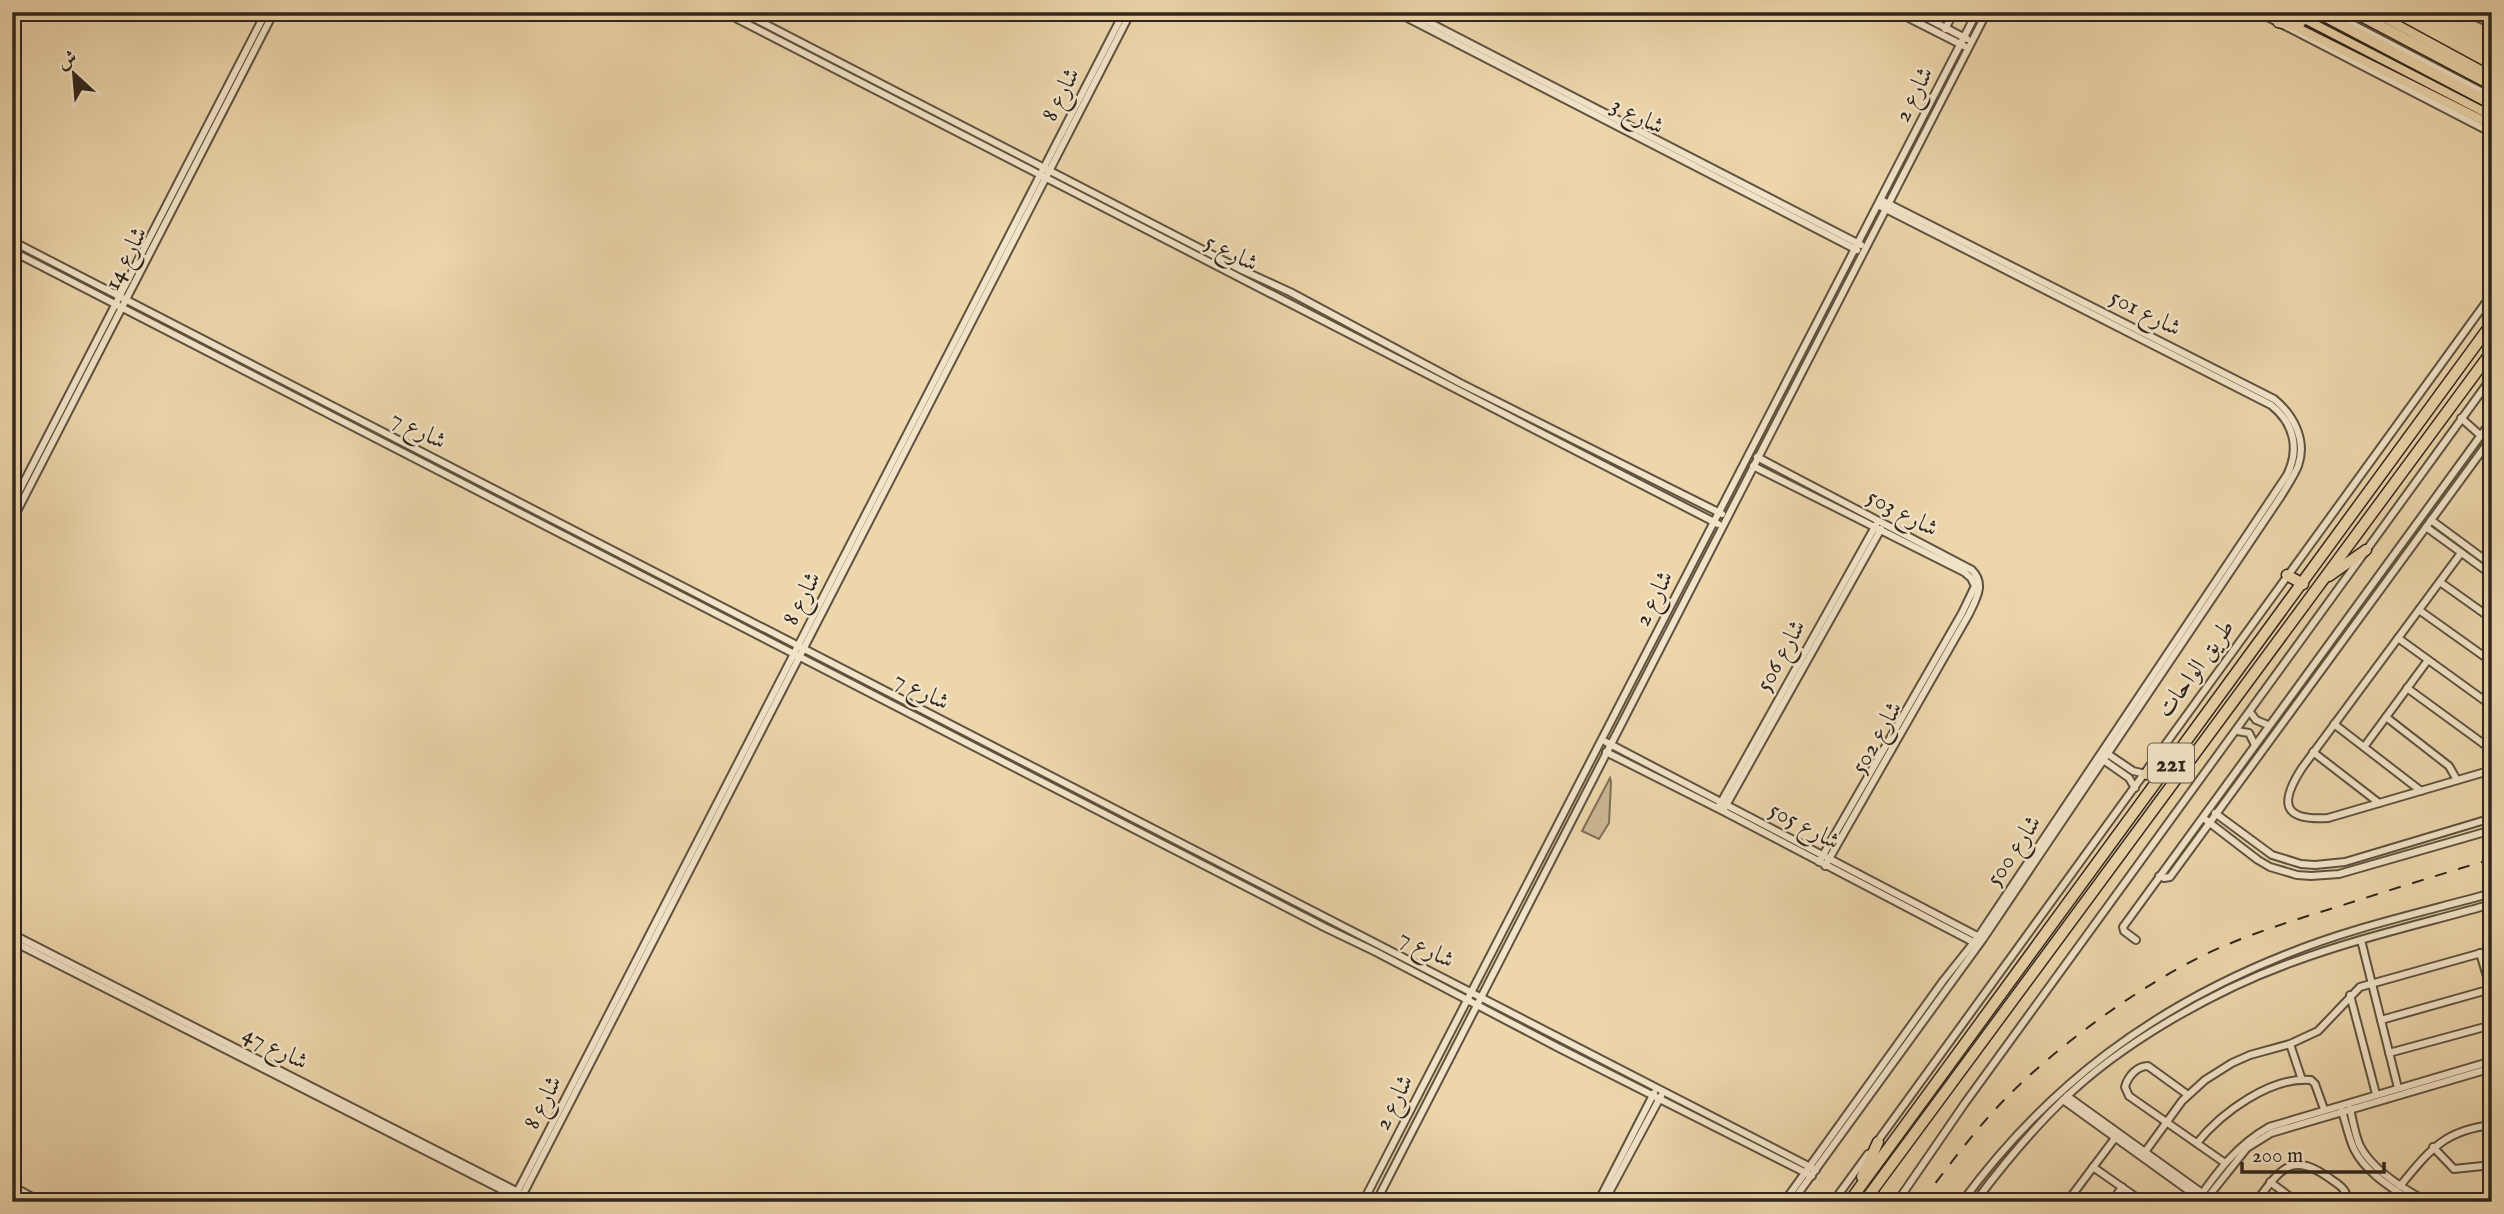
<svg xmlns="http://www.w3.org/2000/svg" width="2504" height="1214" font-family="'IM FELL English',Amiri,serif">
	<rect width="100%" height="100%" fill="#edd6ac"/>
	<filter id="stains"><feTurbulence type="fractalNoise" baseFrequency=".00286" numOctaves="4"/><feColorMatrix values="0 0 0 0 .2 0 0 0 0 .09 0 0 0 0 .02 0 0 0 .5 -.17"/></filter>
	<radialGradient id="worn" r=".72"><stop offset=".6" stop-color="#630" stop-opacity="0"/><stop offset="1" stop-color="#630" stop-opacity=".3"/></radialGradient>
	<polygon fill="#cdb894" stroke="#7e6f58" stroke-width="2" points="1610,778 1611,782 1609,823 1599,839 1582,831"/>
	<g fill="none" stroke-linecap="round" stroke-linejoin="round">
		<g stroke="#5e5240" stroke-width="10">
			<g id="minor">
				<polyline points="724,12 1718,524"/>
				<polyline points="742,12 1242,270 1290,292 1460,383 1722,514"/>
				<polyline points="1396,12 1857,250"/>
				<polyline points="1409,12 1861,245"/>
				<polyline points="1897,12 1964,46"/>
				<polyline points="1915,12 1967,39"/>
				<polyline points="2258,12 2492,133"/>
				<polyline points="2329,12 2492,97"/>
				<polyline points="2465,12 2492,24"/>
				<polyline points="12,21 17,12"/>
				<polyline points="1945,29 1954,12"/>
				<polyline points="12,241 1816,1170"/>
				<polyline points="12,251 1326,928 1376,952 1557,1047 1812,1176"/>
				<polyline points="2461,418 2480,435"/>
				<path d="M1757,457L1972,570C1986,584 1976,599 1969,614L1825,866"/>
				<polyline points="1753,466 1964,572 1971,578 1975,586 1962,613 1819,862"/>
				<polyline points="12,505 266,12"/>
				<polyline points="2487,517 2492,520"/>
				<polyline points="2431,520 2492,565"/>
				<polyline points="12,521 274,12"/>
				<polyline points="2426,527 2492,575"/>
				<path d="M2461,553L2302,768C2280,802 2281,821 2328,818L2492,770"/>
				<polyline points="2440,582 2492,619"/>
				<polyline points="2419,610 2492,662"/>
				<polyline points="2398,638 2492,706"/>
				<polyline points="2407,688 2492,750"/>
				<polyline points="2250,712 2256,720 2268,725"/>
				<polyline points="2386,717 2449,766 2457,780"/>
				<polyline points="2334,724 2421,791"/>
				<polyline points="2237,731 2249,733 2255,745"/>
				<polyline points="1606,742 1981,938"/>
				<polyline points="2364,747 2428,660"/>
				<polyline points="1606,752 1723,811 1977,944"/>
				<polyline points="2105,752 2133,771 2146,774"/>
				<polyline points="2313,752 2379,803"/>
				<polyline points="2102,759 2129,778 2135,788"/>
				<polyline points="1719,806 1876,525"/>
				<polyline points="1724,809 1881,529"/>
				<polyline points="2215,813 2272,855 2301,864 2315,865 2345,862 2492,818"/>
				<polyline points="2206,820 2258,860 2270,867 2297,875 2311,876 2339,874 2492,830"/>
				<polyline points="2159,876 2164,878 2170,877 2492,437"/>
				<polyline points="12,934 518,1192"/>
				<polyline points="2136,940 2124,931 2123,927 2492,420"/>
				<polyline points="2361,940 2398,1088"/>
				<polyline points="12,941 516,1197"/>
				<polyline points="2480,953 2491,990"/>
				<polyline points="2350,995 2376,1094"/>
				<polyline points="2381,1020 2491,989"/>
				<polyline points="2290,1044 2302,1080"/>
				<polyline points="2389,1053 2492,1025"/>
				<path d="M2188,1095L2148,1066C2137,1066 2128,1076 2125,1087L2129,1096L2225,1163"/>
				<polyline points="2067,1096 2202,1193"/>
				<polyline points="2063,1100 2199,1198"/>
				<path d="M2350,1109C2353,1121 2355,1135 2360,1146C2373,1171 2405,1190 2428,1202"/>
				<path d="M2342,1111C2346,1124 2349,1138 2354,1149C2366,1173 2392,1188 2413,1202"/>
				<polyline points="1877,1142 2492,294"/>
				<path d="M2197,1143C2221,1113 2271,1076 2311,1080L2315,1084L2324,1109"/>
				<polyline points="2433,1147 2454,1169 2492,1165"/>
				<polyline points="2145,1152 2182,1101 2205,1080 2232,1063 2250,1055 2290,1044 2318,1031 2360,987 2492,950"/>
				<polyline points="2093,1167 2143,1202"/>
				<polyline points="2270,1182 2297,1202"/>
				<polyline points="12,1186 41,1202"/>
				<path d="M2400,1186C2429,1151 2444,1130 2492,1125"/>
				<polyline points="12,1201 15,1202"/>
				<polyline points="512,1202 1124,12"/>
				<polyline points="519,1202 1131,12"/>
				<polyline points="1363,1202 1977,12"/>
				<polyline points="1376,1202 1987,12"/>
				<polyline points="1598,1202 1654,1093"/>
				<polyline points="1604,1202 1661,1096"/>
				<path d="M1784,1202L1943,981L1978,937L2287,475C2300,449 2294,423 2271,405L1878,205"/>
				<path d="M1792,1202L1983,939L2281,496C2287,486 2294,476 2298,466C2307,441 2294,415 2274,399L1881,200"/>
				<polyline points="1833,1202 1868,1154"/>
				<polyline points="1897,1202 1965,1103 2492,377"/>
				<path d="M1962,1202C2048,1085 2153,1007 2287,954C2353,927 2424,912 2492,893"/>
				<path d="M1975,1202C2002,1166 2030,1132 2062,1101C2121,1043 2215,990 2293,962C2358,938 2425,923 2492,904"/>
				<polyline points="2067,1202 2115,1138"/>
				<polyline points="2112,1202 2122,1187"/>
				<path d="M2196,1202C2217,1172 2237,1145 2269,1127L2492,1061"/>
				<polyline points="2204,1202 2247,1148 2271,1133 2492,1068"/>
				<path d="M2256,1202C2281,1168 2292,1150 2332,1180C2341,1186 2347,1190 2348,1202"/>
			</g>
		</g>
		<g stroke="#2f261c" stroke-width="11">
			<g id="major">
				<polyline points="2291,12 2492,116"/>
				<polyline points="2374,12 2492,76"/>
				<polyline points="2264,15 2281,16 2301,23"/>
				<polyline points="2278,23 2294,26 2492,125"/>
			</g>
		</g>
		<g stroke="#2f261c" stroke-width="13">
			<g id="highway">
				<polyline points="2317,12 2492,104"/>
				<polyline points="2354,12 2492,85"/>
				<polyline points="2287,575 2303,584"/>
				<polyline points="2329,576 2366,550"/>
				<polyline points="2146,774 2171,760"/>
				<polyline points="1862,1177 1878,1142"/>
				<polyline points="1849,1202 2492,323"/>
				<polyline points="1864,1202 2492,351"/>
			</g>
		</g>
		<use href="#minor" stroke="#f3e4c9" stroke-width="6"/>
		<use href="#major" stroke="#edd6ac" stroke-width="8"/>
		<use href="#highway" stroke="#edd6ac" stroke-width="10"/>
		<path stroke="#2f261c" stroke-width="2" stroke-dasharray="12 12" stroke-linecap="butt" d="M1921,1202C1948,1167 1974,1131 2005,1099C2058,1045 2138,987 2206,954C2249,934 2294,920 2340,906C2390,890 2441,874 2492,859"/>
	</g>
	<g text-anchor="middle" stroke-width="5" stroke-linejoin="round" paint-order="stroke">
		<rect fill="#f3e4c9" stroke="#6a5f50" stroke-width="2" x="2148" y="743.5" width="46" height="39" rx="5"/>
		<g font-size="23" font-weight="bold" fill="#2f261c">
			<text x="2171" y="771">221</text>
		</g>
		<g font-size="24" fill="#2f261c" stroke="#f3e4c9">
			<text transform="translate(1060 94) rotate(-63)" y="8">شارع 8</text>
			<text transform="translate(1913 94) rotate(-63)" y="8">شارع 2</text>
			<text transform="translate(1638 115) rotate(27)" y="8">شارع 3</text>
			<text transform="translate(1232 252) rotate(27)" y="8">شارع 5</text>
			<text transform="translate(125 258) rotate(-63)" y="8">شارع 14</text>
			<text transform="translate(2146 312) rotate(27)" y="8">شارع 501</text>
			<text transform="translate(419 429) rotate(27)" y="8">شارع 7</text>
			<text transform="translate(1903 512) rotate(28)" y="8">شارع 503</text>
			<text transform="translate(801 598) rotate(-63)" y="8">شارع 8</text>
			<text transform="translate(1653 598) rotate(-63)" y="8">شارع 2</text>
			<text transform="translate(1780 655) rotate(-61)" y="8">شارع 506</text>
			<text transform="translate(2195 668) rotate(-54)" y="8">طريق الواحات</text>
			<text transform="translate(922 690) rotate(27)" y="8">شارع 7</text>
			<text transform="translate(1876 737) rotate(-60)" y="8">شارع 502</text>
			<text transform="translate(1805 825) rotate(28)" y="8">شارع 505</text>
			<text transform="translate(2013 850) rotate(-56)" y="8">شارع 500</text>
			<text transform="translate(1427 948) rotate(27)" y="8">شارع 7</text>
			<text transform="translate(276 1047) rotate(27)" y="8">شارع 47</text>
			<text transform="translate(542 1102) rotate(-63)" y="8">شارع 8</text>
			<text transform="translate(1393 1102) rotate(-63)" y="8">شارع 2</text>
		</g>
	</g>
	<rect width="2504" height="1214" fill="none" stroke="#edd6ac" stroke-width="42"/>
	<rect x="14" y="14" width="2476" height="1186" fill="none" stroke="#2f261c" stroke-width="3.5"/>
	<rect x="21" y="21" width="2462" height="1172" fill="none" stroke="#2f261c" stroke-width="2"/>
	<g transform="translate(74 74) rotate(334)" stroke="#f3e4c9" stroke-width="5" paint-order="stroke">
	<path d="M0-5L12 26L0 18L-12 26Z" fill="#2f261c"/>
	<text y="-10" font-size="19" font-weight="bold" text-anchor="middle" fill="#2f261c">ش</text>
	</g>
	<path d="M2242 1162v10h142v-10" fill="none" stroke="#2f261c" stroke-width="3.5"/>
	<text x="2252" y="1162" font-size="21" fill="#2f261c" stroke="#f3e4c9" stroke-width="5" paint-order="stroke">200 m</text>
	<rect width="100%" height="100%" filter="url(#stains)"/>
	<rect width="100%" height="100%" fill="url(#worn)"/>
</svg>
